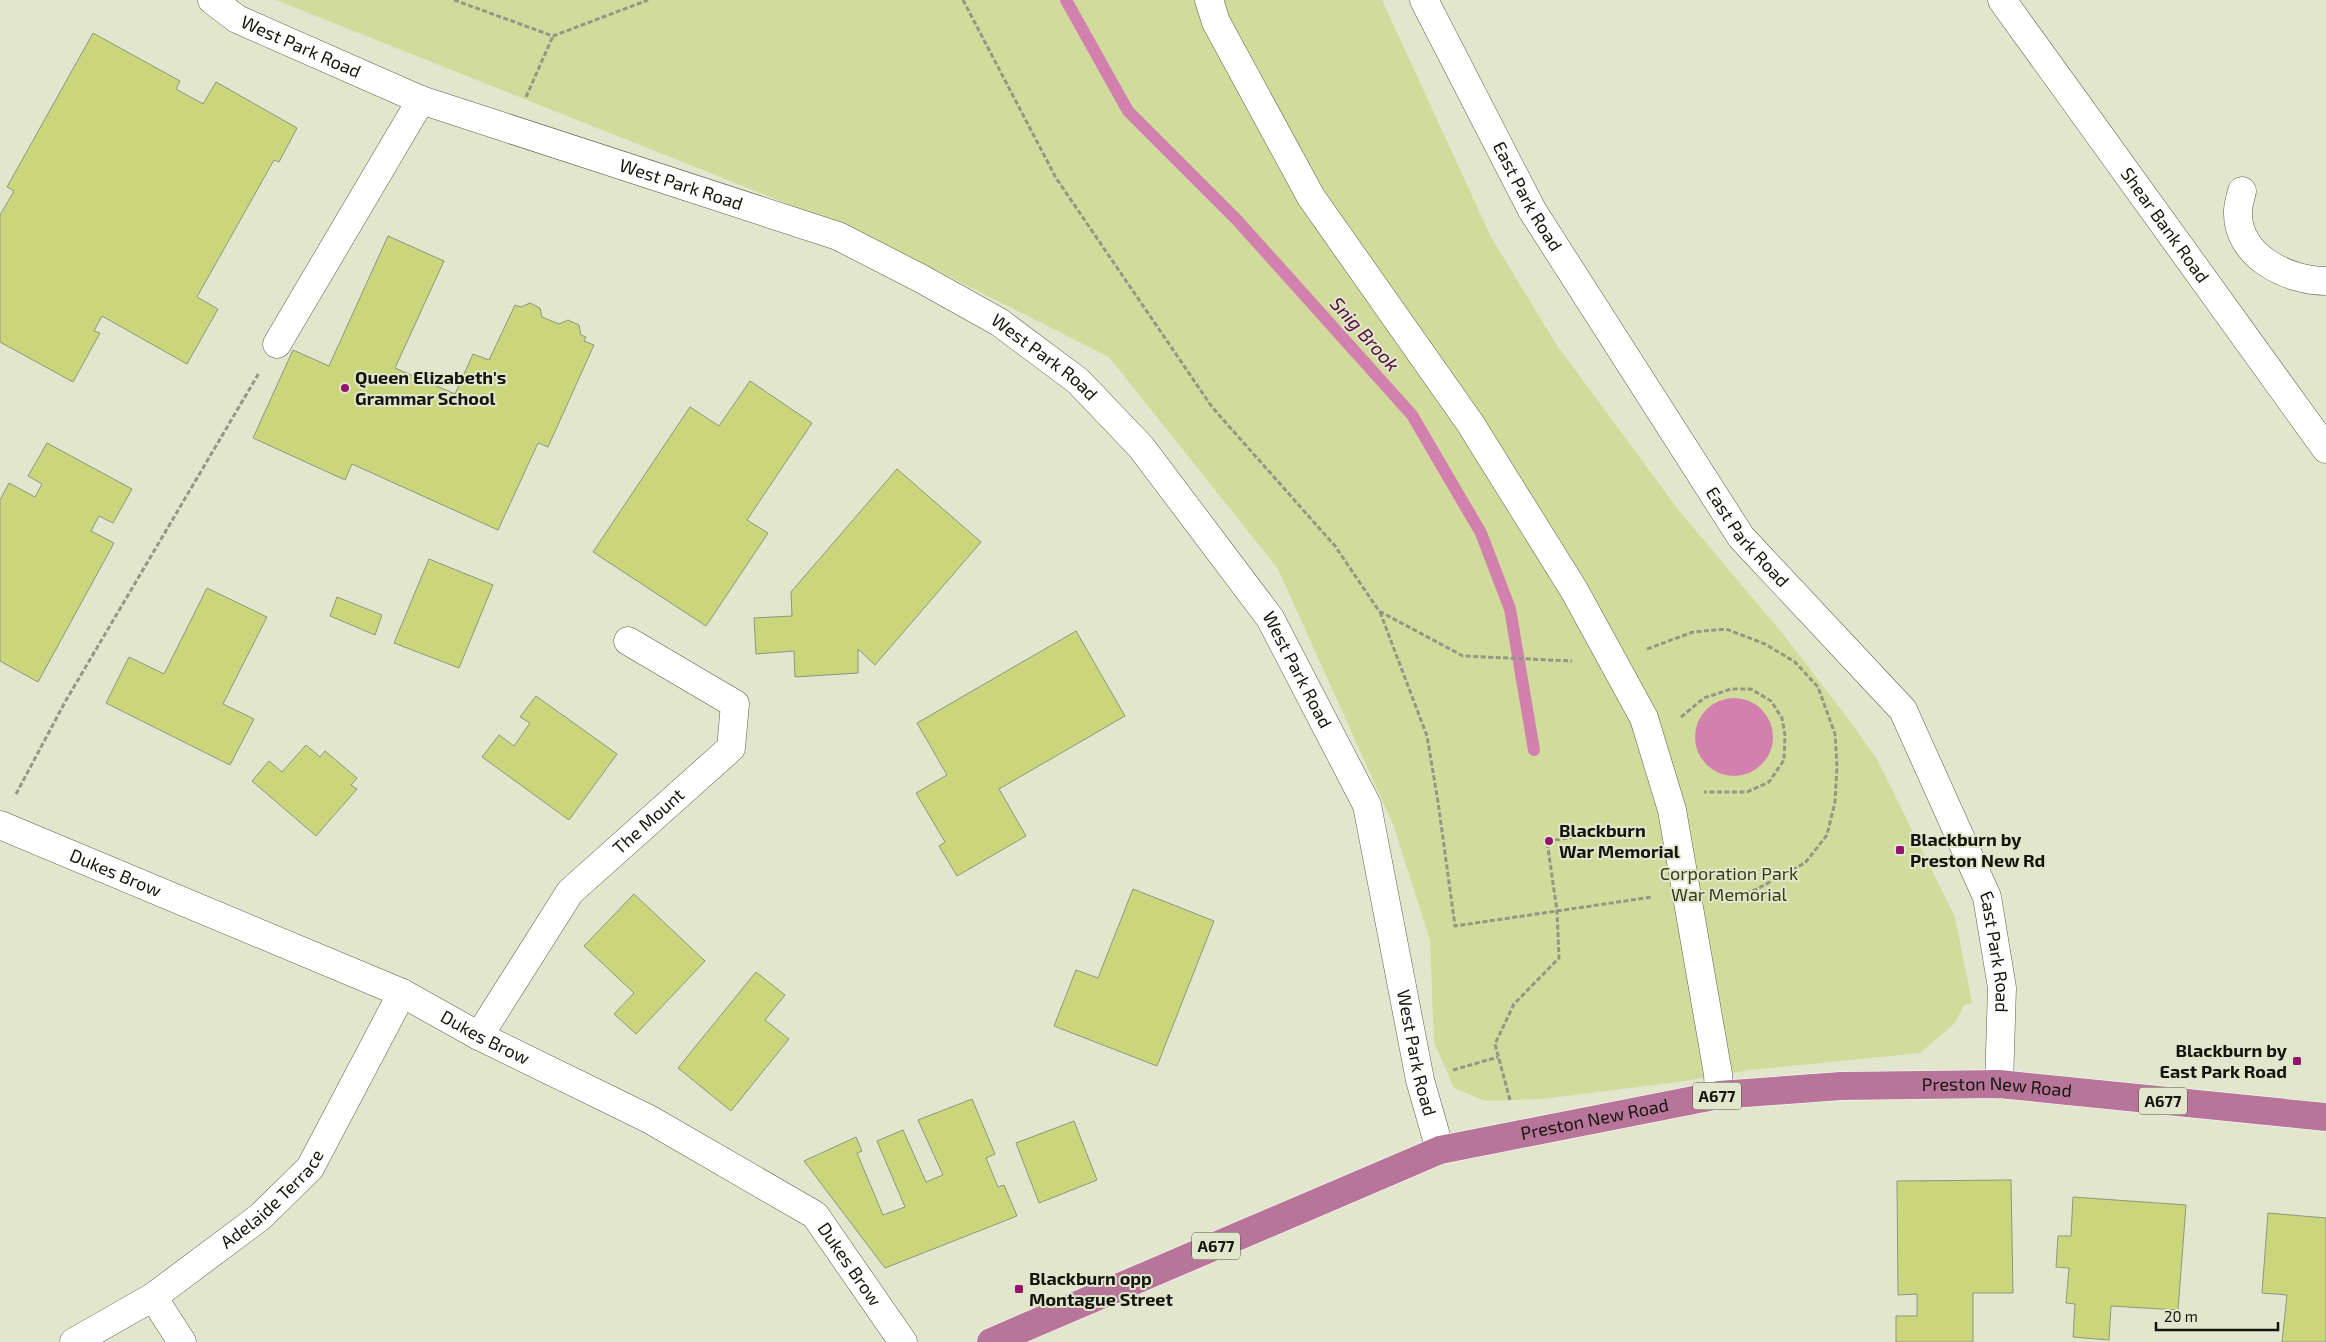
<svg xmlns="http://www.w3.org/2000/svg" width="2326" height="1342" font-family="'Exo 2',sans-serif">
	<rect width="100%" height="100%" fill="#e2e6cd"/>
	<polygon fill="#d1db9b" points="276,0 1382,0 1491,237 1556,344 1680,512 1783,634 1852,724 1878,761 1955,917 1972,1003 1964,1005 1955,1023 1920,1053 1750,1070 1678,1082 1542,1099 1485,1101 1454,1088 1434,1042 1430,940 1393,824 1278,569 1109,357 868,236"/>
	<circle fill="#d281af" cx="1734" cy="737" r="39"/>
	<g fill="none" stroke-linecap="round" stroke-linejoin="round">
		<polyline stroke="#d281af" stroke-width="12" points="1066,0 1128,111 1237,220 1412,415 1481,533 1510,609 1534,750"/>
	</g>
	<g fill="#cad67c" stroke="#91957e">
		<polygon points="93,33 180,81 176,89 203,104 216,82 297,128 279,162 274,160 197,297 218,309 187,364 102,316 94,331 100,333 73,382 0,342 0,215 14,191 7,187"/>
		<polygon points="388,236 444,261 395,368 455,394 473,354 489,360 515,305 521,307 530,303 540,308 542,317 559,324 568,320 579,325 581,335 586,337 584,341 594,345 548,447 538,443 498,530 352,464 345,480 253,438 293,350 329,366"/>
		<polygon points="750,381 812,423 747,520 768,533 706,626 593,552 690,407 719,426"/>
		<polygon points="47,443 132,489 113,523 99,516 91,531 114,543 38,682 0,661 0,500 9,483 35,497 42,484 28,476"/>
		<polygon points="897,469 981,542 875,665 858,649 858,673 795,677 794,651 756,654 754,618 792,616 791,592"/>
		<polygon points="429,559 493,585 459,668 394,643"/>
		<polygon points="207,588 267,617 223,704 254,719 230,765 106,703 129,657 164,674"/>
		<polygon points="337,597 382,615 375,635 330,616"/>
		<polygon points="1076,631 1125,716 999,789 1026,836 957,876 939,846 945,842 916,793 947,775 917,723"/>
		<polygon points="536,696 617,754 569,820 482,757 499,735 514,746 530,723 520,717"/>
		<polygon points="306,745 320,757 325,751 357,778 351,785 357,789 316,836 252,781 269,761 282,772"/>
		<polygon points="1133,889 1214,921 1157,1066 1054,1026 1076,970 1098,978"/>
		<polygon points="634,894 705,961 636,1034 614,1014 634,993 584,946"/>
		<polygon points="756,972 785,995 765,1020 789,1039 731,1111 678,1068"/>
		<polygon points="972,1099 995,1154 986,1158 998,1187 1004,1185 1017,1216 885,1268 804,1161 856,1137 862,1151 857,1153 883,1215 905,1207 877,1141 903,1130 926,1182 943,1175 918,1120"/>
		<polygon points="1074,1121 1097,1180 1039,1203 1016,1143"/>
		<polygon points="2011,1180 2013,1293 1973,1293 1973,1342 1896,1342 1896,1316 1917,1316 1917,1294 1898,1295 1897,1181"/>
		<polygon points="2073,1197 2186,1205 2178,1310 2111,1306 2109,1340 2073,1337 2075,1304 2066,1303 2069,1268 2056,1267 2058,1236 2071,1236"/>
		<polygon points="2268,1213 2326,1218 2326,1342 2282,1342 2287,1295 2262,1293"/>
	</g>
	<g fill="none" stroke-linecap="round" stroke-linejoin="round">
		<g stroke="#5a5e48" stroke-width="29">
			<g id="minor">
				<path id="s1" d="M212,0L237,19L421,100L838,236L920,278L999,322L1078,381L1141,447L1270,618L1367,805L1420,1080L1440,1150"/>
				<polyline points="1209,0 1216,22 1311,197 1470,423 1574,590 1644,718 1672,810 1718,1074 1719,1095"/>
				<path id="s2" d="M1424,0L1532,210L1741,537L1903,710L1987,897L2002,988L1999,1084"/>
				<path id="s3" d="M2002,0L2326,449"/>
				<path d="M2242,191C2241,197 2238,204 2238,211C2236,256 2288,281 2326,281"/>
				<polyline points="277,344 421,100"/>
				<path id="s4" d="M0,825L402,993L479,1036L649,1119L815,1215L903,1342"/>
				<path id="s5" d="M479,1036L570,892L731,748L735,704L628,641"/>
				<polyline points="153,1297 182,1342"/>
				<path id="s6" d="M74,1342L153,1297L260,1217L310,1168L402,993"/>
			</g>
		</g>
		<g stroke="#fff" stroke-width="29">
			<g id="highway">
				<path id="s7" d="M991,1342L1440,1150L1719,1095L1841,1086L1999,1084L2326,1117"/>
			</g>
		</g>
		<g stroke="#949784" stroke-width="3" stroke-dasharray="5 2.5" stroke-linecap="butt">
			<polyline points="454,0 553,36 648,0"/>
			<polyline points="963,0 1056,178 1212,407 1335,546 1379,611 1463,656 1572,661"/>
			<polyline points="526,97 553,36"/>
			<polyline points="1380,612 1427,736 1438,802 1455,926 1652,897"/>
			<polyline points="1647,649 1693,632 1726,629 1765,644 1795,662 1818,687 1835,734 1837,766 1835,802 1827,835 1805,863 1755,890 1723,899"/>
			<polyline points="1681,717 1704,698 1731,689 1751,689 1771,701 1782,718 1785,735 1784,760 1769,782 1747,792 1704,792"/>
			<polyline points="16,794 65,702 259,373"/>
			<polyline points="1453,1070 1498,1057"/>
			<polyline points="1510,1100 1495,1044 1514,1004 1559,958 1557,911 1547,841 1639,828"/>
		</g>
		<use href="#minor" stroke="#fff" stroke-width="28"/>
		<use href="#highway" stroke="#b7759a" stroke-width="28"/>
	</g>
	<g fill="#94136c" stroke="#e2e6cd" stroke-width="2">
		<circle cx="345" cy="388" r="5"/>
		<circle cx="1549" cy="841" r="5"/>
		<rect x="1895" y="845" width="10" height="10" rx="2.5"/>
		<rect x="2292" y="1056" width="10" height="10" rx="2.5"/>
		<rect x="1014" y="1284" width="10" height="10" rx="2.5"/>
	</g>
	<g text-anchor="middle" stroke-width="4" stroke-linejoin="round" paint-order="stroke">
		<g fill="#e2e6cd" stroke="#525447" stroke-width="1">
			<rect x="1693" y="1082.5" width="48" height="27" rx="4"/>
			<rect x="2139" y="1087.5" width="48" height="27" rx="4"/>
			<rect x="1192" y="1232.5" width="48" height="27" rx="4"/>
		</g>
		<g font-size="16" font-weight="bold" fill="#14160d">
			<text x="1717" y="1102">A677</text>
			<text x="2163" y="1107">A677</text>
			<text x="1216" y="1252">A677</text>
		</g>
		<g font-size="18" fill="#14160d" stroke="#e2e6cd">
			<text dy="6" stroke="none"><textPath href="#s1" startOffset="101">West Park Road</textPath></text>
			<text dy="6" stroke="none"><textPath href="#s1" startOffset="506">West Park Road</textPath></text>
			<text dy="6" stroke="none"><textPath href="#s2" startOffset="222">East Park Road</textPath></text>
			<text dy="6" stroke="none"><textPath href="#s3" startOffset="278">Shear Bank Road</textPath></text>
			<text dy="6" stroke="none"><textPath href="#s1" startOffset="911">West Park Road</textPath></text>
			<text dy="6" stroke="none"><textPath href="#s2" startOffset="628">East Park Road</textPath></text>
			<text dy="6" stroke="none"><textPath href="#s1" startOffset="1316">West Park Road</textPath></text>
			<text dy="6" stroke="none"><textPath href="#s5" startOffset="276">The Mount</textPath></text>
			<text dy="6" stroke="none"><textPath href="#s4" startOffset="125">Dukes Brow</textPath></text>
			<text dy="6" stroke="none"><textPath href="#s2" startOffset="1122">East Park Road</textPath></text>
			<text dy="6" stroke="none"><textPath href="#s4" startOffset="530">Dukes Brow</textPath></text>
			<text dy="6" stroke="none"><textPath href="#s1" startOffset="1721">West Park Road</textPath></text>
			<text dy="6" stroke="none"><textPath href="#s7" startOffset="1051">Preston New Road</textPath></text>
			<text dy="6" stroke="none"><textPath href="#s7" startOffset="646">Preston New Road</textPath></text>
			<text dy="6" stroke="none"><textPath href="#s6" startOffset="246">Adelaide Terrace</textPath></text>
			<text dy="6" stroke="none"><textPath href="#s4" startOffset="965">Dukes Brow</textPath></text>
		</g>
		<g font-size="18" font-weight="bold" fill="#14160d" stroke="#e2e6cd" text-anchor="start">
			<text x="355" y="384">Queen Elizabeth's<tspan x="355" dy="21">Grammar School</tspan></text>
			<text x="1559" y="837">Blackburn<tspan x="1559" dy="21">War Memorial</tspan></text>
			<text x="1910" y="846">Blackburn by<tspan x="1910" dy="21">Preston New Rd</tspan></text>
			<text x="2287" y="1057" text-anchor="end">Blackburn by<tspan x="2287" dy="21">East Park Road</tspan></text>
			<text x="1029" y="1285">Blackburn opp<tspan x="1029" dy="21">Montague Street</tspan></text>
		</g>
		<g font-size="18" fill="#383c16" stroke="#e2e6cd">
			<text x="1729" y="880">Corporation Park<tspan x="1729" dy="21">War Memorial</tspan></text>
		</g>
		<g font-size="19" font-style="italic" fill="#51083a" stroke="#e2e6cd">
			<text transform="translate(1365 334) rotate(48)" y="7">Snig Brook</text>
		</g>
	</g>
	<path d="M2156 1322v8h122v-8" fill="none" stroke="#14160d" stroke-width="2.5"/>
	<text x="2164" y="1322" font-size="15" fill="#14160d" stroke="#e2e6cd" stroke-width="4" paint-order="stroke">20 m</text>
</svg>
